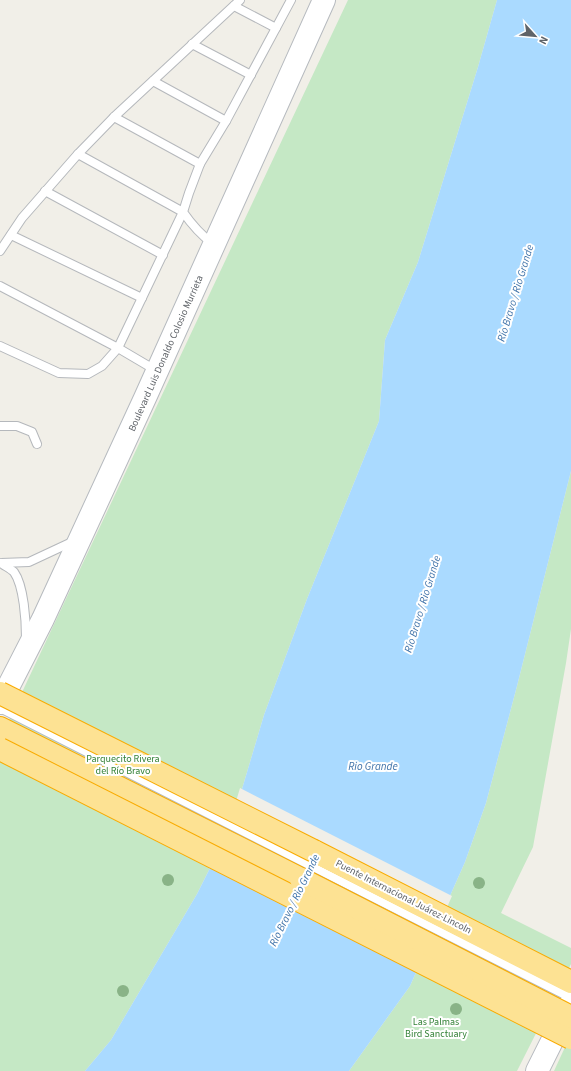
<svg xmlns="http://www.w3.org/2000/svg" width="571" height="1071" font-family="'Source Sans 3',sans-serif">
	<rect width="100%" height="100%" fill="#f1efe8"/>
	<g fill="#c5e8c5">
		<polygon points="348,0 497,0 478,67 418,262 385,340 379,421 307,599 264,715 231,826 197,894 111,1040 85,1071 0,1071 0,734 8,722"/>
		<polygon points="571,471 571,629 566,663 533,847 501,913 571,948 571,964 517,1071 349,1071 410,986 465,862 486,803 517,686"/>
		<polygon points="566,1045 571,1048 571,1071 554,1071"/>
	</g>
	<polygon fill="#aadaff" points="497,0 571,0 571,471 517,686 486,803 465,862 410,986 349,1071 85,1071 111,1040 197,894 231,826 264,715 307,599 379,421 385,340 418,262 478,67"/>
	<polygon fill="#f1efe8" points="240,788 452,896 420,969 211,863 229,825"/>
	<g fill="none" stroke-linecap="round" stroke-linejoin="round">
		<g stroke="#b5b8bc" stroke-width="10">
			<g id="lane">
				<polyline points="234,6 276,28"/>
				<polyline points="192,44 251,75"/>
				<polyline points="153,81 226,121"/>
				<polyline points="114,117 200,164"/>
				<polyline points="45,191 163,255"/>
				<polyline points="11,235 142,298"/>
				<path d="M213,244C201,235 192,225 183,212L189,193L200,164L226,121L291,0"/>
				<polyline points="0,251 22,218 78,154 114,117 240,0"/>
				<polyline points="0,286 118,348 183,212 78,154"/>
				<polyline points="0,346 59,373 88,374 102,366 118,348 157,371"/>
				<polyline points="0,426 17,426 32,432 37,444"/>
				<path d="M1,563C5,566 11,569 14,572C24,586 26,621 26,638"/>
				<polyline points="1,563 29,562 74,541"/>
				<polyline points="0,708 571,998"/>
			</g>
		</g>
		<g stroke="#b6babf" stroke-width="24">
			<g id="secondary">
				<polyline points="0,703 43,619 145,398 324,0"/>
				<polyline points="537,1071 571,1003"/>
			</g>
		</g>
		<g stroke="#f9ab00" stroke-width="24">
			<g id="highway">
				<polyline points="0,728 301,879"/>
				<polyline points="314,851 571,982"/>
			</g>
		</g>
		<use href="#lane" stroke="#fff" stroke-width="8"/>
		<use href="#secondary" stroke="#fff" stroke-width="22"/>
		<use href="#highway" stroke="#fde293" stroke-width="22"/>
		<g stroke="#f9ab00" stroke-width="24" stroke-linecap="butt">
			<g id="highway-bridge">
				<polyline points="0,693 314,851"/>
				<polyline points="0,749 571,1038"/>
				<polyline points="301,879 571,1017"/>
			</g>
		</g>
		<use href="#highway-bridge" stroke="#fde293" stroke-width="22"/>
	</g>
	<g fill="#89b387">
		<circle cx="168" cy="880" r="6"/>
		<circle cx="479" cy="883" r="6"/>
		<circle cx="123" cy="991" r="6"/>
		<circle cx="456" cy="1009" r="6"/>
	</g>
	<g text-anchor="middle" stroke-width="4" stroke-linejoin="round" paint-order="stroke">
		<g font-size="10" fill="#5f6368" stroke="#fff">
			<text transform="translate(165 353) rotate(-66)" y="4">Boulevard Luis Donaldo Colosio Murrieta</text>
			<text transform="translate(404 896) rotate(27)" y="4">Puente Internacional Juárez-Lincoln</text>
		</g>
		<g font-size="10" fill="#348238" stroke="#fff">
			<text x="123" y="762">Parquecito Rivera<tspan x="123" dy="12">del Río Bravo</tspan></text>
			<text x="436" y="1025">Las Palmas<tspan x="436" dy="12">Bird Sanctuary</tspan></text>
		</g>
		<g font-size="11" font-style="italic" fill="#4174aa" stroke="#fff">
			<text transform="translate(515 293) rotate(-73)" y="4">Río Bravo / Rio Grande</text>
			<text transform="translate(422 604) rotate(-73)" y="4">Río Bravo / Rio Grande</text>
			<text x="373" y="770">Rio Grande</text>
			<text transform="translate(294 900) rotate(-64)" y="4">Río Bravo / Rio Grande</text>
		</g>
	</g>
	<g transform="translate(535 36) rotate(117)" stroke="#ffffff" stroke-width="3" paint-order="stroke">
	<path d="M0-3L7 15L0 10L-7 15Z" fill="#5f6368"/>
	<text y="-6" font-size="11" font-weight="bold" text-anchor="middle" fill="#5f6368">N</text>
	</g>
</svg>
